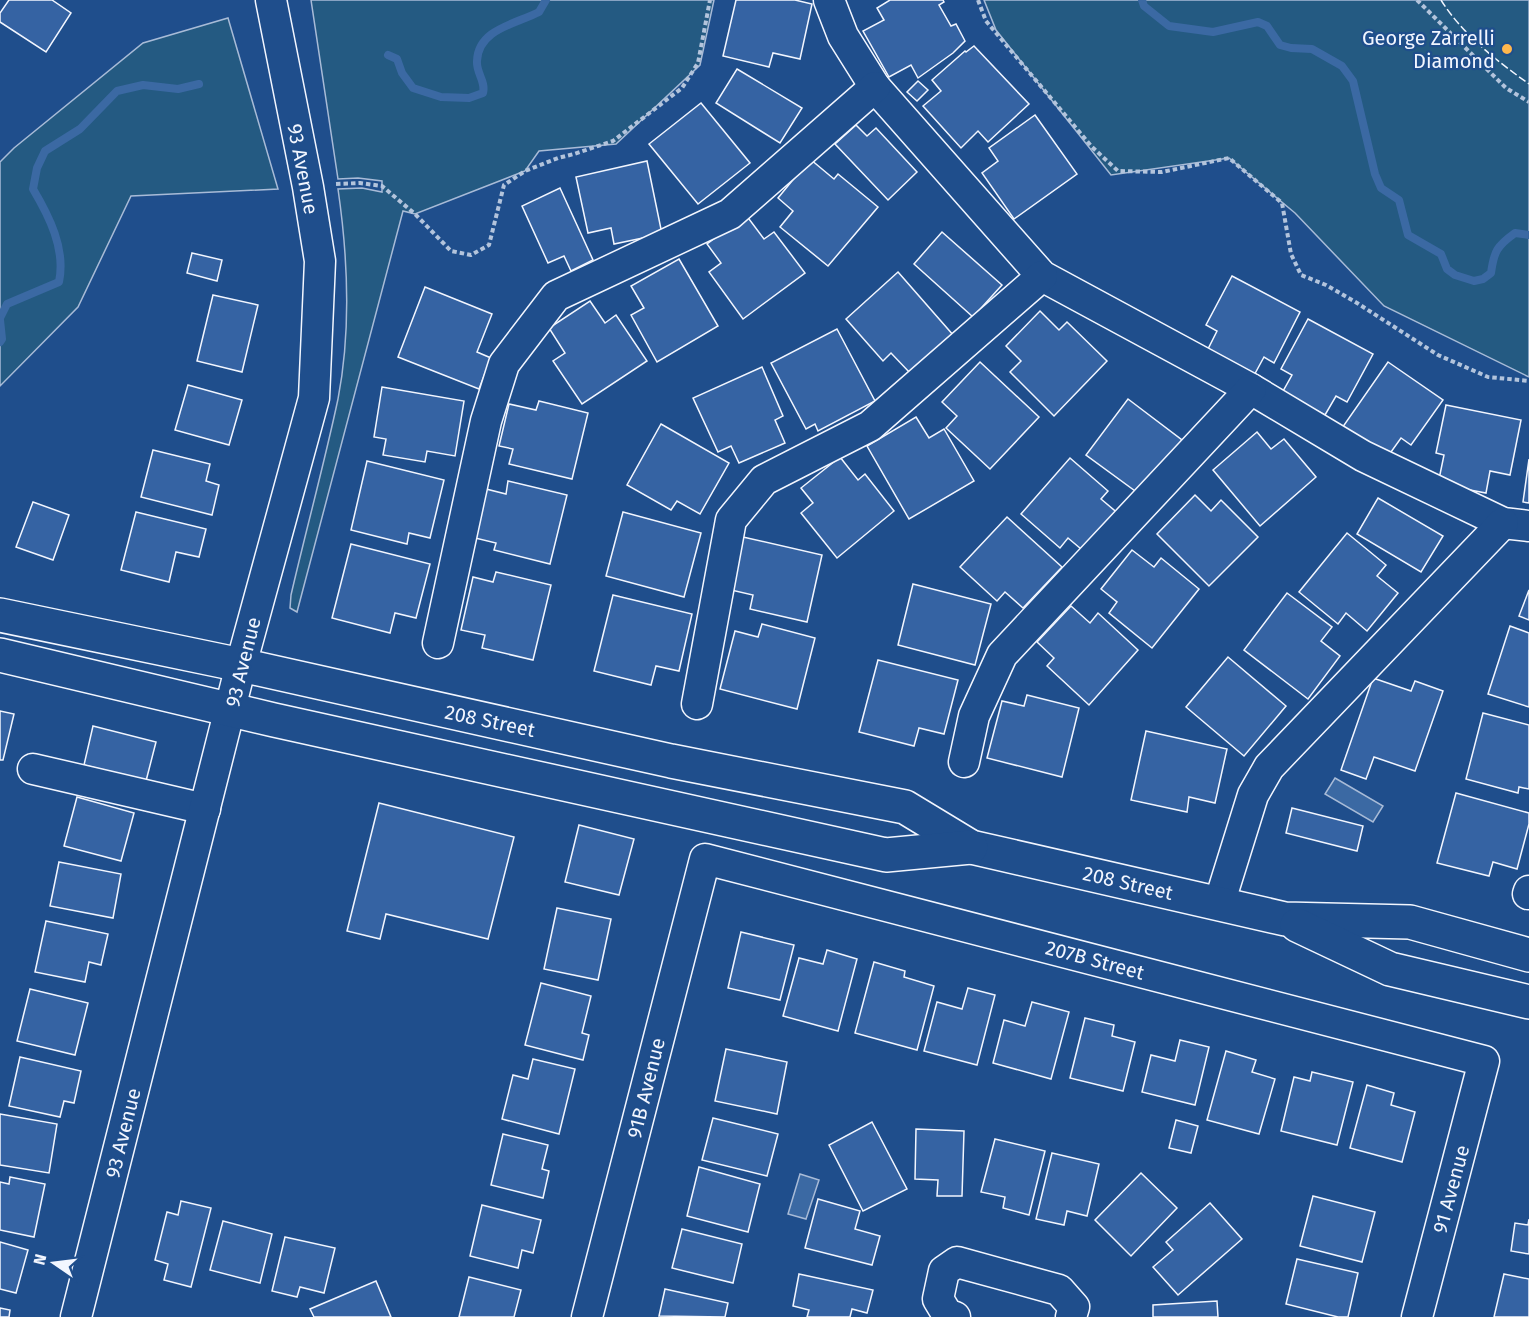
<svg xmlns="http://www.w3.org/2000/svg" width="1529" height="1317" font-family="'Fira Sans',sans-serif">
	<rect width="100%" height="100%" fill="#1f4e8c"/>
	<g fill="#245a82" stroke="#a8bbd7" stroke-width="1.5">
		<path d="M311,0H714L700,65L616,144L539,151L525,171L415,214L403,211L297,612L290,608L291,595C306,530 324,465 338,399C351,332 348,258 338,189L362,188L382,192V181L358,178L338,179Z"/>
		<polygon points="984,0 1529,0 1529,377 1384,306 1295,213 1229,158 1111,175 996,30"/>
		<polygon points="228,18 278,189 131,196 78,307 0,386 0,162 14,148 143,43"/>
	</g>
	<g fill="#3b69a3" stroke="#a8bbd7" stroke-width="1.5">
		<polygon points="1335,778 1383,806 1373,822 1325,794"/>
		<polygon points="800,1174 819,1180 806,1219 788,1214"/>
	</g>
	<g fill="none" stroke-linecap="round" stroke-linejoin="round">
		<g stroke="#3b69a3" stroke-width="8">
			<path d="M1142,0L1144,6L1169,26L1213,32L1258,22L1267,26L1280,45L1291,48L1312,49L1342,66L1353,81L1375,174L1381,188L1399,200L1408,235L1441,254L1447,269L1455,275L1474,281L1483,279L1491,273C1494,251 1497,246 1515,233L1529,235"/>
			<path d="M388,55L397,59L402,73L413,88L441,97L469,98L483,93C486,81 476,73 477,61C478,29 516,24 539,12L546,0"/>
			<path d="M0,318L7,304L59,282C66,249 49,216 33,189L37,168L45,151L80,129L117,91L143,85L178,89L199,84"/>
			<polyline points="0,320 2,339 0,342"/>
		</g>
	</g>
	<g fill="#3563a3" stroke="#f2f6ff" stroke-width="1.5">
		<polygon points="9,0 52,0 71,13 46,52 0,22 0,13"/>
		<polygon points="736,0 795,0 812,4 800,59 773,53 769,67 723,56"/>
		<polygon points="890,0 943,0 944,2 939,5 951,26 956,24 965,41 953,53 918,78 911,65 889,77 863,31 884,20 877,8"/>
		<polygon points="974,46 1029,104 988,142 978,131 961,148 923,106 941,91 932,80 965,51 966,52"/>
		<polygon points="737,69 802,108 780,143 716,103"/>
		<polygon points="918,81 928,90 917,101 907,92"/>
		<polygon points="701,103 750,163 698,204 649,144"/>
		<polygon points="1035,115 1077,174 1014,219 982,173 998,161 989,148"/>
		<polygon points="856,125 867,136 876,128 917,172 888,200 835,144"/>
		<polygon points="810,159 834,179 838,174 878,207 828,266 780,227 793,211 778,198"/>
		<polygon points="647,161 662,234 614,244 611,228 588,233 576,177"/>
		<polygon points="560,188 593,260 571,271 564,256 548,263 522,206"/>
		<polygon points="746,215 764,239 774,232 805,273 743,319 709,272 721,263 707,244"/>
		<polygon points="942,232 1002,285 973,317 914,264"/>
		<polygon points="192,253 222,260 217,281 187,273"/>
		<polygon points="679,259 718,326 657,362 631,315 644,308 631,286"/>
		<polygon points="898,272 954,336 911,374 891,353 883,361 846,319"/>
		<polygon points="1232,276 1300,312 1274,363 1264,357 1252,379 1205,355 1217,331 1206,325"/>
		<polygon points="425,287 492,314 477,352 491,358 479,389 398,357"/>
		<polygon points="213,295 258,305 242,372 197,361"/>
		<polygon points="590,301 605,323 616,315 647,361 582,404 553,361 565,353 549,328"/>
		<polygon points="1040,311 1059,330 1067,322 1107,361 1054,416 1010,372 1021,361 1006,346"/>
		<polygon points="1308,319 1373,354 1347,402 1336,396 1325,415 1282,393 1292,375 1281,369"/>
		<polygon points="837,329 875,401 818,431 815,424 806,429 771,363"/>
		<polygon points="980,362 1039,417 990,469 946,428 957,416 942,402"/>
		<polygon points="1388,362 1443,400 1411,445 1401,438 1386,459 1342,428"/>
		<polygon points="762,367 783,416 775,420 785,443 739,463 731,446 718,452 693,398"/>
		<polygon points="188,385 242,400 229,445 175,430"/>
		<polygon points="382,387 464,401 455,456 427,451 425,462 383,455 386,439 374,437"/>
		<polygon points="1128,399 1182,440 1142,496 1086,455"/>
		<polygon points="539,401 588,413 572,479 509,464 513,449 499,446 509,404 536,410"/>
		<polygon points="1446,405 1521,420 1510,475 1490,471 1486,493 1438,484 1444,455 1436,453"/>
		<polygon points="916,417 929,438 944,429 974,481 909,519 867,446"/>
		<polygon points="661,424 729,463 700,514 677,501 671,510 627,485"/>
		<polygon points="1257,432 1271,449 1284,439 1316,477 1260,526 1213,470"/>
		<polygon points="153,450 210,464 206,481 219,485 212,515 141,497"/>
		<polygon points="840,457 858,480 865,474 894,511 837,558 801,513 813,503 801,488"/>
		<polygon points="1070,458 1108,491 1101,499 1120,515 1087,554 1068,538 1060,548 1021,514"/>
		<polygon points="1529,459 1529,503 1523,502"/>
		<polygon points="367,461 444,480 430,538 409,533 407,544 351,530"/>
		<polygon points="508,481 567,495 550,564 494,550 496,543 471,537 482,488 506,494"/>
		<polygon points="1195,495 1211,511 1221,500 1258,537 1209,586 1157,534"/>
		<polygon points="1378,498 1443,536 1421,572 1357,534"/>
		<polygon points="33,502 69,515 53,560 16,547"/>
		<polygon points="136,512 206,529 199,557 176,552 169,582 121,570"/>
		<polygon points="623,512 701,533 684,597 606,576"/>
		<polygon points="1007,517 1062,567 1023,608 1005,592 997,601 960,567"/>
		<polygon points="1347,533 1386,565 1377,576 1398,593 1367,631 1346,613 1338,624 1299,592"/>
		<polygon points="743,537 822,555 807,622 750,609 753,595 731,590"/>
		<polygon points="351,544 430,564 416,618 395,613 390,633 332,618"/>
		<polygon points="1132,550 1154,567 1161,558 1199,589 1152,648 1109,613 1117,602 1101,589"/>
		<polygon points="496,572 551,585 533,660 482,648 485,635 461,630 473,577 493,582"/>
		<polygon points="913,584 991,604 975,665 898,645"/>
		<polygon points="1529,590 1529,620 1519,616"/>
		<polygon points="1287,593 1332,627 1321,641 1340,656 1308,699 1244,650"/>
		<polygon points="613,595 692,614 679,671 656,666 651,685 594,671"/>
		<polygon points="1071,606 1090,623 1098,613 1138,650 1089,705 1047,666 1054,658 1037,642"/>
		<polygon points="762,624 815,638 797,709 720,689 735,631 758,637"/>
		<polygon points="1510,626 1529,633 1529,707 1488,694"/>
		<polygon points="1228,657 1286,706 1244,756 1186,707"/>
		<polygon points="878,660 958,680 944,734 919,728 914,746 859,732"/>
		<polygon points="1373,678 1411,691 1415,681 1443,691 1415,771 1374,757 1366,779 1341,770"/>
		<polygon points="1027,695 1079,708 1062,777 987,758 1002,701 1024,706"/>
		<polygon points="0,711 14,714 3,760 0,760"/>
		<polygon points="1483,713 1529,725 1529,789 1519,787 1518,793 1466,779"/>
		<polygon points="93,726 156,742 146,781 84,765"/>
		<polygon points="1146,731 1227,749 1215,803 1189,797 1187,812 1131,800"/>
		<polygon points="1456,793 1529,813 1529,824 1517,869 1493,862 1489,876 1437,863"/>
		<polygon points="77,797 134,813 121,861 64,846"/>
		<polygon points="379,803 514,837 488,939 386,914 380,939 347,931"/>
		<polygon points="1292,808 1363,826 1357,851 1286,833"/>
		<polygon points="579,825 634,839 619,895 565,882"/>
		<polygon points="59,862 121,874 113,918 50,906"/>
		<polygon points="557,908 611,919 598,980 544,969"/>
		<polygon points="46,921 108,934 101,965 89,962 85,982 35,972"/>
		<polygon points="741,932 794,945 780,1000 728,988"/>
		<polygon points="827,950 857,959 838,1031 783,1016 799,958 823,964"/>
		<polygon points="874,962 905,971 904,977 934,986 917,1050 855,1033"/>
		<polygon points="541,983 591,996 582,1033 589,1035 583,1060 525,1045"/>
		<polygon points="968,988 995,995 977,1065 924,1051 937,1002 962,1009"/>
		<polygon points="30,989 88,1003 75,1055 17,1041"/>
		<polygon points="1032,1002 1069,1012 1051,1079 993,1063 1004,1020 1025,1026"/>
		<polygon points="1085,1018 1114,1025 1112,1036 1135,1042 1123,1091 1070,1078"/>
		<polygon points="1180,1040 1209,1047 1195,1105 1142,1092 1151,1055 1175,1061"/>
		<polygon points="726,1049 787,1062 777,1114 715,1101"/>
		<polygon points="1226,1051 1256,1060 1252,1072 1275,1079 1259,1134 1207,1120"/>
		<polygon points="20,1057 81,1071 74,1103 64,1101 60,1117 9,1106"/>
		<polygon points="533,1059 575,1069 559,1134 502,1119 513,1075 528,1079"/>
		<polygon points="1312,1072 1353,1082 1337,1145 1281,1131 1294,1077 1310,1081"/>
		<polygon points="1367,1085 1394,1093 1391,1105 1415,1112 1402,1162 1350,1148"/>
		<polygon points="0,1114 57,1124 49,1173 0,1165"/>
		<polygon points="713,1118 778,1134 767,1176 702,1160"/>
		<polygon points="1176,1120 1198,1126 1191,1153 1169,1148"/>
		<polygon points="872,1122 907,1189 863,1211 829,1145"/>
		<polygon points="916,1129 964,1131 962,1196 937,1196 938,1180 915,1179"/>
		<polygon points="503,1134 548,1145 542,1169 549,1171 543,1198 491,1185"/>
		<polygon points="995,1139 1045,1151 1029,1215 1003,1208 1005,1197 981,1192"/>
		<polygon points="1052,1153 1099,1164 1087,1216 1067,1211 1064,1225 1036,1219"/>
		<polygon points="699,1167 760,1184 748,1232 687,1216"/>
		<polygon points="1141,1173 1177,1208 1131,1256 1095,1220"/>
		<polygon points="10,1177 45,1184 34,1237 0,1230 0,1182 9,1184"/>
		<polygon points="1313,1196 1375,1212 1362,1262 1300,1246"/>
		<polygon points="818,1199 860,1211 855,1229 880,1236 872,1265 805,1248"/>
		<polygon points="181,1201 211,1208 191,1287 164,1280 168,1264 155,1260 167,1212 178,1215"/>
		<polygon points="1210,1203 1242,1239 1178,1295 1153,1267 1173,1250 1166,1242"/>
		<polygon points="482,1205 541,1220 533,1253 522,1250 518,1268 470,1256"/>
		<polygon points="1529,1219 1529,1254 1511,1251 1515,1223 1528,1225"/>
		<polygon points="223,1221 272,1234 260,1283 210,1270"/>
		<polygon points="682,1229 742,1244 733,1283 672,1268"/>
		<polygon points="285,1237 335,1248 324,1293 300,1287 297,1297 272,1291"/>
		<polygon points="0,1242 28,1250 16,1293 0,1289"/>
		<polygon points="1297,1259 1358,1273 1348,1317 1338,1317 1286,1304"/>
		<polygon points="799,1274 873,1290 867,1313 852,1309 850,1317 807,1317 809,1310 793,1306"/>
		<polygon points="1504,1274 1529,1279 1529,1317 1494,1317"/>
		<polygon points="469,1277 521,1290 514,1317 459,1317"/>
		<polygon points="376,1281 391,1317 314,1317 310,1309"/>
		<polygon points="665,1289 728,1303 725,1317 659,1316"/>
		<polygon points="1217,1301 1218,1317 1153,1317 1153,1305"/>
		<polygon points="0,1308 10,1310 9,1317 0,1317"/>
	</g>
	<g fill="none" stroke-linecap="round" stroke-linejoin="round">
		<g stroke="#f2f6ff" stroke-width="33">
			<g id="minor">
				<polyline points="829,0 843,36 875,87 1042,276 1251,389 1363,456 1503,523 1529,526"/>
				<polyline points="438,643 486,421 504,364 556,296 730,214 875,87"/>
				<polyline points="697,704 731,520 764,480 870,426 1042,276"/>
				<polyline points="964,762 974,716 1002,655 1251,389"/>
				<polyline points="33,769 205,809"/>
				<polyline points="1528,894 1529,891"/>
				<polyline points="1219,904 1253,795 1269,767 1503,523"/>
				<polyline points="76,1317 241,665 314,398 320,261 308,187 271,0"/>
				<polyline points="587,1317 705,859 1484,1061 1417,1317"/>
				<polyline points="955,1317 947,1314 938,1299 944,1271 957,1262 1059,1290 1074,1307 1071,1317"/>
			</g>
		</g>
		<g stroke="#f2f6ff" stroke-width="36">
			<g id="major">
				<polyline points="0,615 241,665 671,761 905,807 971,847 1285,919 1410,922 1529,955"/>
				<polyline points="0,655 274,720 886,855 971,847"/>
				<polyline points="1297,925 1390,969 1529,1002"/>
			</g>
		</g>
		<g stroke="#b3c4dc" stroke-width="4" stroke-dasharray="4.5 3" stroke-linecap="butt">
			<polyline points="978,0 986,21 1092,147 1118,171 1162,172 1229,158 1282,203 1291,254 1301,275 1326,285 1357,303 1438,355 1488,377 1529,381"/>
			<polyline points="1417,0 1506,88 1529,102"/>
			<polyline points="336,184 360,183 382,186 415,214 451,251 471,255 489,245 504,185 525,171 558,158 574,154 613,141 682,88 698,63 710,0"/>
		</g>
		<use href="#minor" stroke="#1f4e8c" stroke-width="30"/>
		<use href="#major" stroke="#1f4e8c" stroke-width="33"/>
		<path stroke="#f2f6ff" stroke-width="1.5" stroke-dasharray="8 3" stroke-linecap="butt" d="M1441,0C1462,34 1497,61 1529,84"/>
	</g>
	<circle fill="#ffb74d" stroke="#1f4e8c" stroke-width="2" cx="1507" cy="49" r="6"/>
	<g text-anchor="middle" stroke-width="4.5" stroke-linejoin="round" paint-order="stroke">
		<g font-size="20" fill="#f2f6ff" stroke="#1f4e8c" text-anchor="end">
			<text x="1495" y="45">George Zarrelli<tspan x="1495" dy="23">Diamond</tspan></text>
		</g>
		<g font-size="20" fill="#f2f6ff" stroke="#1f4e8c">
			<text transform="translate(303 169) rotate(79)" y="7">93 Avenue</text>
			<text transform="translate(243 662) rotate(-76)" y="7">93 Avenue</text>
			<text transform="translate(490 721) rotate(12)" y="7">208 Street</text>
			<text transform="translate(1128 883) rotate(13)" y="7">208 Street</text>
			<text transform="translate(1095 960) rotate(15)" y="7">207B Street</text>
			<text transform="translate(646 1088) rotate(-76)" y="7">91B Avenue</text>
			<text transform="translate(123 1133) rotate(-76)" y="7">93 Avenue</text>
			<text transform="translate(1451 1189) rotate(-75)" y="7">91 Avenue</text>
		</g>
	</g>
	<g transform="translate(54 1263) rotate(284)" stroke="#1f4e8c" stroke-width="4.5" paint-order="stroke">
	<path d="M0-4.5L10 22L0 15L-10 22Z" fill="#f2f6ff"/>
	<text y="-9" font-size="16" font-weight="bold" text-anchor="middle" fill="#f2f6ff">N</text>
	</g>
</svg>
